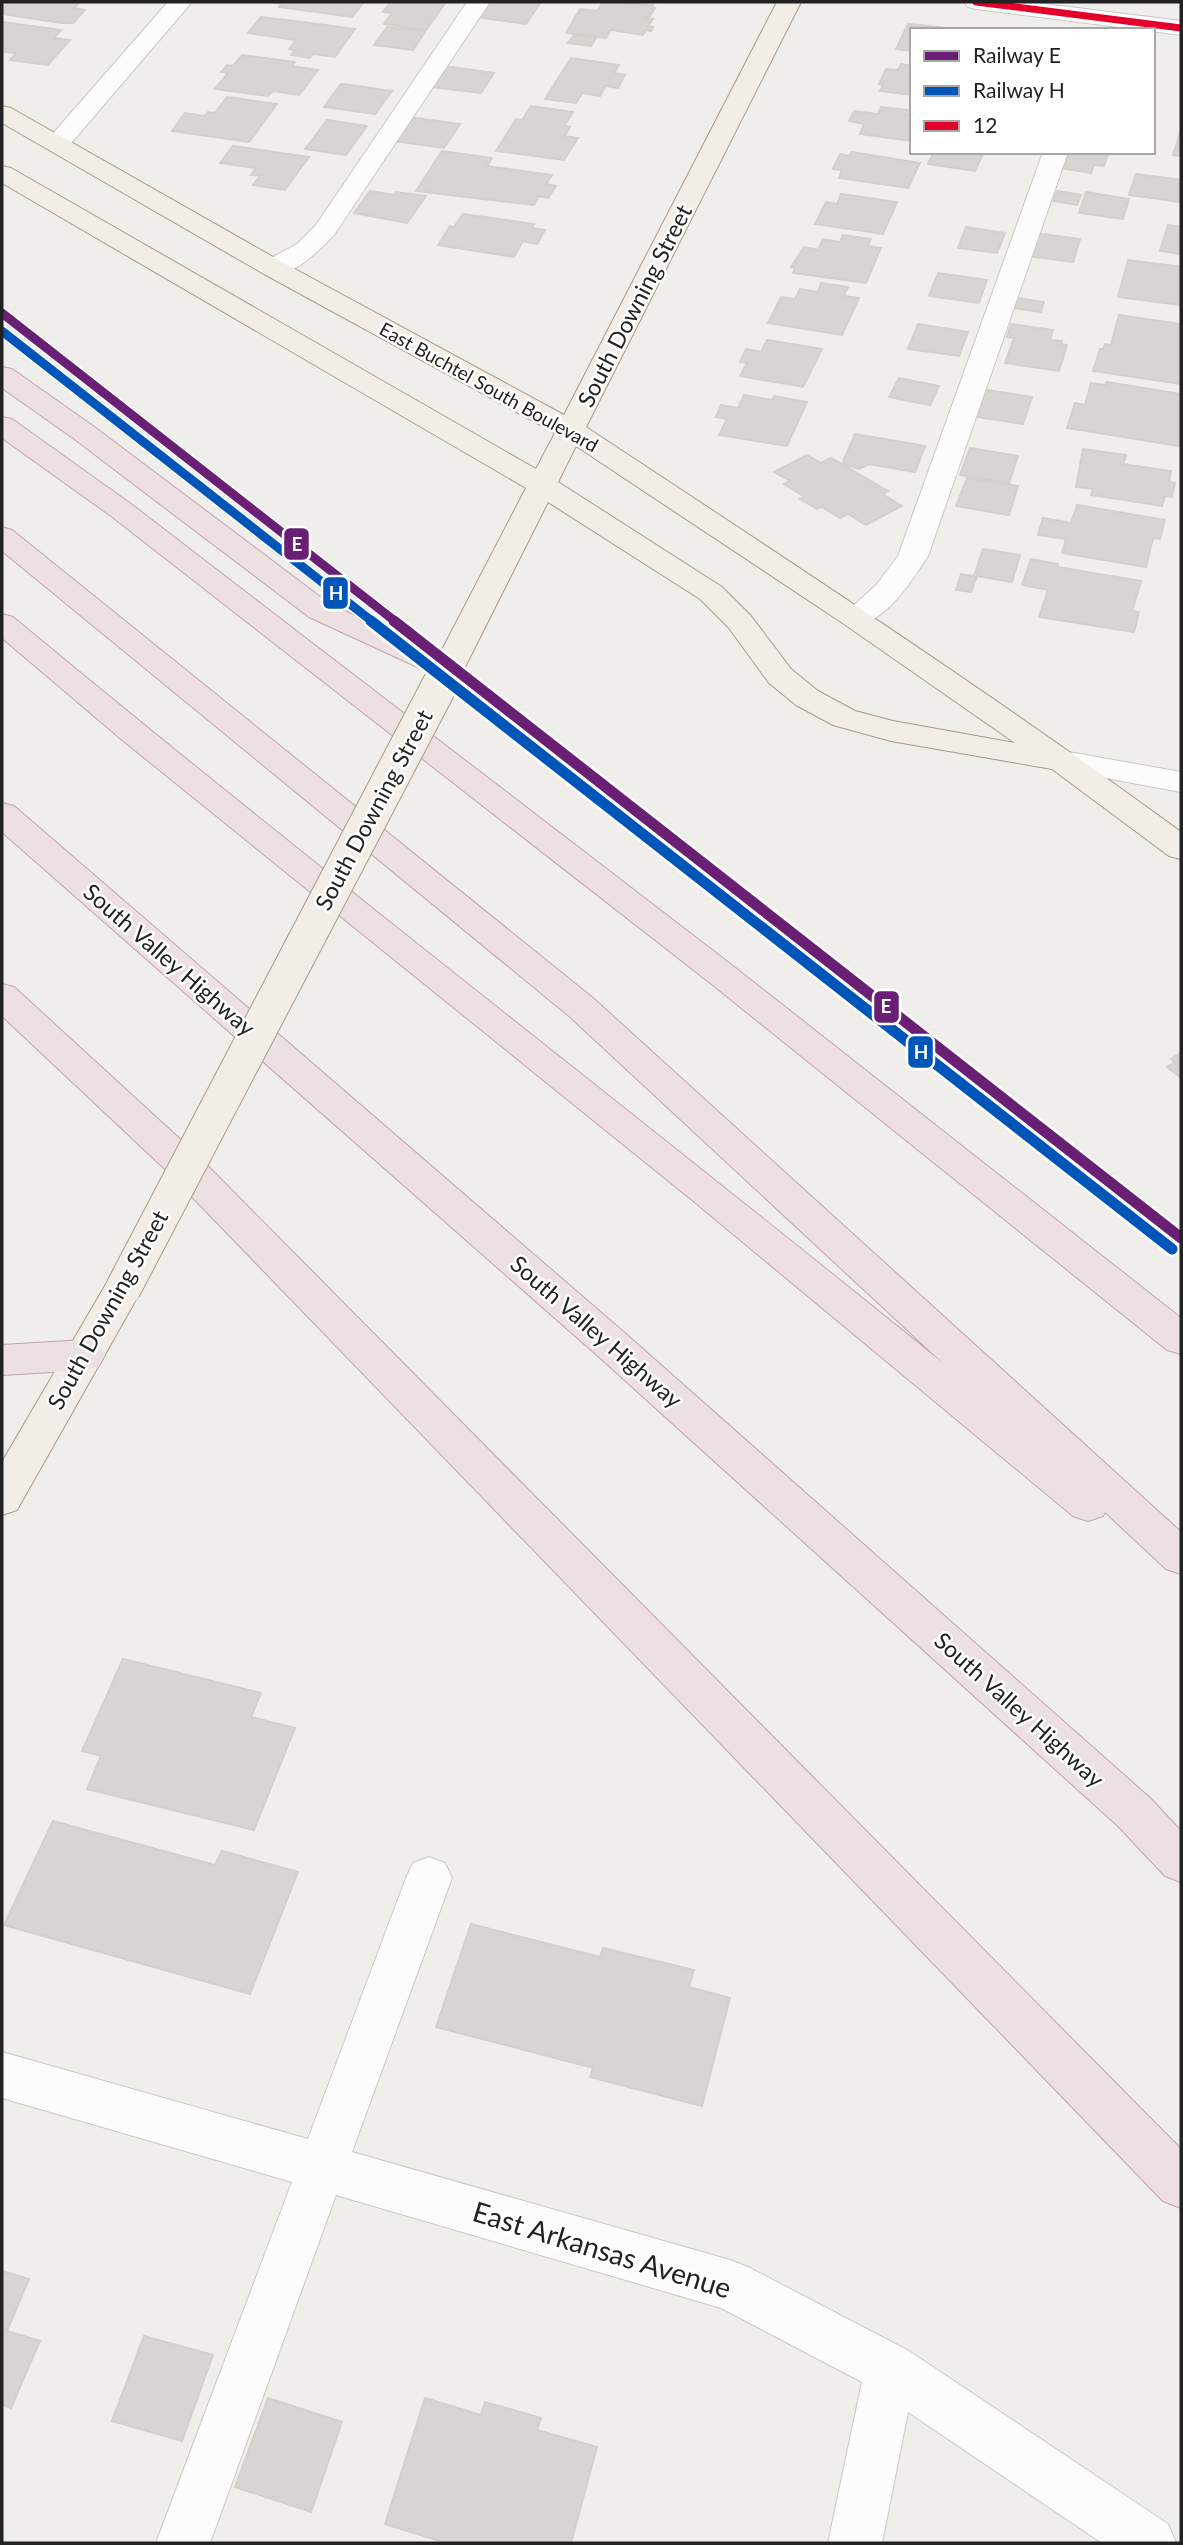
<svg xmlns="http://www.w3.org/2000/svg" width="1183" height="2545" font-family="Lato,sans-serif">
	<rect width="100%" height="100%" fill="#f0eeeb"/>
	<g fill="#d7d4d2" stroke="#d3d0cc" stroke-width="2">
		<polygon points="2,2 80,2 74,8 85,10 73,23 61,23 2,14"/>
		<polygon points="270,2 364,2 352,17 279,7 281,4"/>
		<polygon points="391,2 446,2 426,30 384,24 392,13 383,12"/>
		<polygon points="487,2 541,2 526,24 476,17"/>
		<polygon points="603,2 653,5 652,8 655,8 650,16 645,18 653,19 648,26 653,27 651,31 646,30 643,35 611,30 606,38 566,33 580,9 597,11"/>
		<polygon points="261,17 310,23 355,29 335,57 313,54 310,58 291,55 295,50 289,49 296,40 248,33"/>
		<polygon points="2,22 61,30 54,38 70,40 48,65 10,60 16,53 4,52 7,48 2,48"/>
		<polygon points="908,24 920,25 946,28 945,30 912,30 912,51 896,49"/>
		<polygon points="387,27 424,31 425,32 413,50 374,45"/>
		<polygon points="574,35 596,38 591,46 568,43"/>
		<polygon points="242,55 295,62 292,66 318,70 299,95 273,91 268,96 215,89 228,73 221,72 227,65 233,66"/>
		<polygon points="571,58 619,65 614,73 625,75 618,88 606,86 600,96 583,93 576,103 545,99"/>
		<polygon points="901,64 912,66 912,95 880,91 883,85 879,84 886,69 898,70"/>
		<polygon points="445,66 494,73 481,93 430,87"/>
		<polygon points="341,84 344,84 392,91 375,114 324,107"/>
		<polygon points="227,97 277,104 249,142 172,131 185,113 205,116 208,112 215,113"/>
		<polygon points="531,106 573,112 564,126 570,127 565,136 578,138 564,160 496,151 516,119 522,120"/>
		<polygon points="881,107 908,110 905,115 912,113 912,141 860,134 864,124 849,121 854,111 878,114"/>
		<polygon points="408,117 460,124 444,148 392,141"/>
		<polygon points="327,120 367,126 346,155 305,149"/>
		<polygon points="1181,130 1181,156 1173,155"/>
		<polygon points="233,146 309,157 285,190 253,185 260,176 251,175 256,168 220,163"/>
		<polygon points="442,151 492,158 487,166 552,175 546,184 556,186 548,198 539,196 534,205 416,191"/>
		<polygon points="852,152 920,163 908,188 839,178 842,170 833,169 840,154 849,156"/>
		<polygon points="934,152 970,152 983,154 975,171 928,164"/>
		<polygon points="1065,152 1091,152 1108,154 1104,166 1094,165 1091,173 1059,168"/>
		<polygon points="1136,174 1181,180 1181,202 1129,195"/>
		<polygon points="370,191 394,195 396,192 426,196 407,223 354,213"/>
		<polygon points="1057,191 1081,195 1077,205 1053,201"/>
		<polygon points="1086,192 1129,199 1123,219 1079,213"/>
		<polygon points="841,194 897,202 883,234 815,224 826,202 837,204"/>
		<polygon points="463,214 534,224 532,228 545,230 537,244 523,241 514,257 438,245 450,226 454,227"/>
		<polygon points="1168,225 1181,227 1181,254 1160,251"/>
		<polygon points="966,227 1005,233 997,253 958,248"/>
		<polygon points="1035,233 1080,239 1073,262 1027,256"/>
		<polygon points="843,235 871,239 868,246 881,248 866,283 793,273 795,268 791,267 804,247 818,250 823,239 840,242"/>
		<polygon points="1128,260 1181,267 1181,305 1118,297"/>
		<polygon points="938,273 987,280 979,303 929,296"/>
		<polygon points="821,283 848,287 844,296 859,298 842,335 768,323 781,297 795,299 800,289 818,292"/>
		<polygon points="1017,298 1044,302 1041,312 1013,308"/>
		<polygon points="1119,315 1181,324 1181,384 1093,371 1100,349 1103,349 1105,344 1111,345"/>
		<polygon points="918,324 968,332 959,356 908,349"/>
		<polygon points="1011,324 1053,330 1050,340 1062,341 1061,344 1067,345 1059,371 1005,363 1014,338 1007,337"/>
		<polygon points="767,340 822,349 803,387 740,376 747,363 740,362 746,349 761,352"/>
		<polygon points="899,378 939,386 930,405 889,397"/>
		<polygon points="1107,382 1181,394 1179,446 1067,428 1075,403 1085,405 1091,383 1106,385"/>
		<polygon points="980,389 1032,397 1023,424 970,416"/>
		<polygon points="744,395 772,400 774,396 807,402 787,446 719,435 727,419 716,417 721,405 738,408"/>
		<polygon points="855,434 885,439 925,446 915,472 869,464 859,469 842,464"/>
		<polygon points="970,448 1018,456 1009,483 960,475"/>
		<polygon points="1083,449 1126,455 1123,464 1171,471 1169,482 1175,483 1172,497 1165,496 1162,506 1091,495 1093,489 1076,487"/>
		<polygon points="807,455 821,463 831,458 888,491 883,494 902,506 866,525 848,514 840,518 822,507 817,509 800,499 805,497 784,484 790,481 774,472"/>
		<polygon points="967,478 1018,486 1009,515 956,506"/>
		<polygon points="1077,505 1165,520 1160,539 1153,538 1146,567 1062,553 1066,539 1038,535 1043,518 1071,523"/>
		<polygon points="983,549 1020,555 1012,582 977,576 971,592 956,590 961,574 974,576"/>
		<polygon points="1031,559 1058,564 1057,567 1141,581 1132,611 1139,612 1134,632 1039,617 1048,590 1022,585"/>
		<polygon points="1179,1054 1181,1056 1181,1078 1167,1067 1175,1062 1171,1059"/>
		<polygon points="123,1659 261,1693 251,1717 295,1728 254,1830 87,1789 101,1756 82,1751"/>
		<polygon points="53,1821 215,1865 222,1851 298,1872 250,1994 4,1925"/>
		<polygon points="471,1924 600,1957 603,1948 694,1970 689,1987 730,1998 702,2106 590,2077 593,2068 436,2027"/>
		<polygon points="2,2271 29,2279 7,2331 40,2341 11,2408 2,2405"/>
		<polygon points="144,2336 213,2355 182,2441 112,2421"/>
		<polygon points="268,2398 342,2422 311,2512 235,2487"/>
		<polygon points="425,2398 481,2415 485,2402 541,2418 537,2430 597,2447 571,2543 446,2543 385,2524"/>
	</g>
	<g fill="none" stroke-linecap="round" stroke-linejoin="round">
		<g stroke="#c9c8c7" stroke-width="2">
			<g id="minor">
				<polygon points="168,2 192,2 67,148 58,150 49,148 46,143 49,138"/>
				<path d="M467,2H490L334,235C317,253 290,280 264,274L260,268L264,262L297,244L316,225Z"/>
				<polygon points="964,2 1029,2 1181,21 1181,35 976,9 968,7"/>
				<path d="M1043,152H1068L928,556C911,582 880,633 844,624L840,618L877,584L898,556Z"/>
				<polygon points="1063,751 1181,772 1181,792 1052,768 1047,761 1052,754"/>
				<polygon points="429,1857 445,1863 452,1878 352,2152 730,2260 748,2267 909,2351 1168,2524 1176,2543 1102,2543 908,2412 882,2543 828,2543 862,2382 721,2308 336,2195 210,2543 156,2543 292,2182 2,2098 2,2052 308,2139 406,1878 413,1863"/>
			</g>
		</g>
		<g stroke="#a79c86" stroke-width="2">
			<g id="major">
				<path d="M777,2H801L586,427C786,559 987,690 1181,832V859L1169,856L1052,769L891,741L833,725L796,705L769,683L729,628L700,599L548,502L464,669L459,676L448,679L437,676L432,669L526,488L2,183V166L11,168L536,469L555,433L264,274L2,123V106L11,108L282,262L564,415ZM576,446L844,624L1015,743L893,721L855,711L818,691L791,669L751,616L722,587L558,482Z"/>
				<polygon points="123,1274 137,1279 142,1289 17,1510 2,1515 2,1462 109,1279"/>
			</g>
		</g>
		<g stroke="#c5a2ac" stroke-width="2">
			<g id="highway">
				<polygon points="2,367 12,369 93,426 331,605 459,662 464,669 459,676 448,679 437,676 309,617 73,438 2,388"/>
				<polygon points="2,417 12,419 131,504 733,966 1181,1318 1181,1354 1167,1350 709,982 111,516 2,438"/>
				<path d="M2,527L12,530L593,998L1181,1532V1574L1166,1569L1105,1512L1103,1516L1088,1521L1073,1516L692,1200L121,739L2,638V614L13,617C319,871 635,1113 944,1364L569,1016L2,551Z"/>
				<polygon points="2,803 14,806 626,1334 1150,1798 1181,1831 1181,1882 1165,1876 1118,1826 598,1356 2,832"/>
				<polygon points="2,984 14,987 193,1151 1181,2149 1181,2208 1163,2201 167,1171 2,1016"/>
				<polygon points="85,1340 99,1344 105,1355 99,1366 85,1370 2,1375 2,1345"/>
			</g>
		</g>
		<use href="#minor" fill="#fdfcfc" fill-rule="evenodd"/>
		<use href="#major" fill="#f3ede7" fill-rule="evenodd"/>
		<use href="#highway" fill="#ece0e2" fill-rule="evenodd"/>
		<g stroke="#a79c86" stroke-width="37" stroke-linecap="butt">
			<polyline id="major-bridge" points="123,1289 448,669"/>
		</g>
		<use href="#major-bridge" stroke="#f3ede7" stroke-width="35"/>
		<g stroke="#fff" stroke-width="10">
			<polyline id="bus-1" points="976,2 1181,28"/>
		</g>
		<use href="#bus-1" stroke="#e4002b" stroke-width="7"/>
		<g stroke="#fff" stroke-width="12">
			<polyline id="rail-1-far1" points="2,313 396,622"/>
		</g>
		<g stroke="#fff" stroke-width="16">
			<polyline id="rail-1" points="394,621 1181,1238"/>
		</g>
		<g stroke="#fff" stroke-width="12">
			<polyline id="rail-2-far1" points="2,331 373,622"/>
		</g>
		<g stroke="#fff" stroke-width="16">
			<polyline id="rail-2" points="371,621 1172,1249"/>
		</g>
		<use href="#rail-1-far1" stroke="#691f74" stroke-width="9"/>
		<use href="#rail-1" stroke="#691f74" stroke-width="11"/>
		<use href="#rail-2-far1" stroke="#0055b8" stroke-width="9"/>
		<use href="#rail-2" stroke="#0055b8" stroke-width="11"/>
	</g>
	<g text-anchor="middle" stroke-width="5" stroke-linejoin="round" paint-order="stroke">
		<g font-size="19" fill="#222" stroke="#fff">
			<text transform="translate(489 387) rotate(29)" y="7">East Buchtel South Boulevard</text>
		</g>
		<g font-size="23" fill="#222" stroke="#fff">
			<text transform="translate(635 306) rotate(-63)" y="8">South Downing Street</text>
			<text transform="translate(374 810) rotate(-62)" y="8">South Downing Street</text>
			<text transform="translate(169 960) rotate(41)" y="8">South Valley Highway</text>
			<text transform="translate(108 1310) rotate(-61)" y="8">South Downing Street</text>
			<text transform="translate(596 1332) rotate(41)" y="8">South Valley Highway</text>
			<text transform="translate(1019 1710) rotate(42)" y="8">South Valley Highway</text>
		</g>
		<g font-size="28" fill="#222" stroke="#fff">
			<text transform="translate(602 2250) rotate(17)" y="10">East Arkansas Avenue</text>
		</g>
	</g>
	<g stroke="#fff" stroke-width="2.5">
		<rect x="283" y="527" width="27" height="34" rx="7" fill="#691f74"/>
		<rect x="322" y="576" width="27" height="34" rx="7" fill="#0055b8"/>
		<rect x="873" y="990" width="27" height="34" rx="7" fill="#691f74"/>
		<rect x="907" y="1035" width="27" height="34" rx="7" fill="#0055b8"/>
	</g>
	<g font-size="19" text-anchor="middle" font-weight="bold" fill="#fff">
		<text x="297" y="551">E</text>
		<text x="336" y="600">H</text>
		<text x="886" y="1013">E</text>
		<text x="921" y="1059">H</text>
	</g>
	<rect width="1183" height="2545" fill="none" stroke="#222222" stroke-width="7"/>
	<rect x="910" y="28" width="245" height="126" fill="#ffffff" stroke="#a7a7a7" stroke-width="2"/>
	<rect x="924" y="51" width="35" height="10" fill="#691f74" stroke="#a7a7a7" stroke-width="2"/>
	<text x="973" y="63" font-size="21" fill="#222222">Railway E</text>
	<rect x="924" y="86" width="35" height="10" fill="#0055b8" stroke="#a7a7a7" stroke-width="2"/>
	<text x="973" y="98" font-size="21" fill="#222222">Railway H</text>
	<rect x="924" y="121" width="35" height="10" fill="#e4002b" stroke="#a7a7a7" stroke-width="2"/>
	<text x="973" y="133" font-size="21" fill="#222222">12</text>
</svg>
